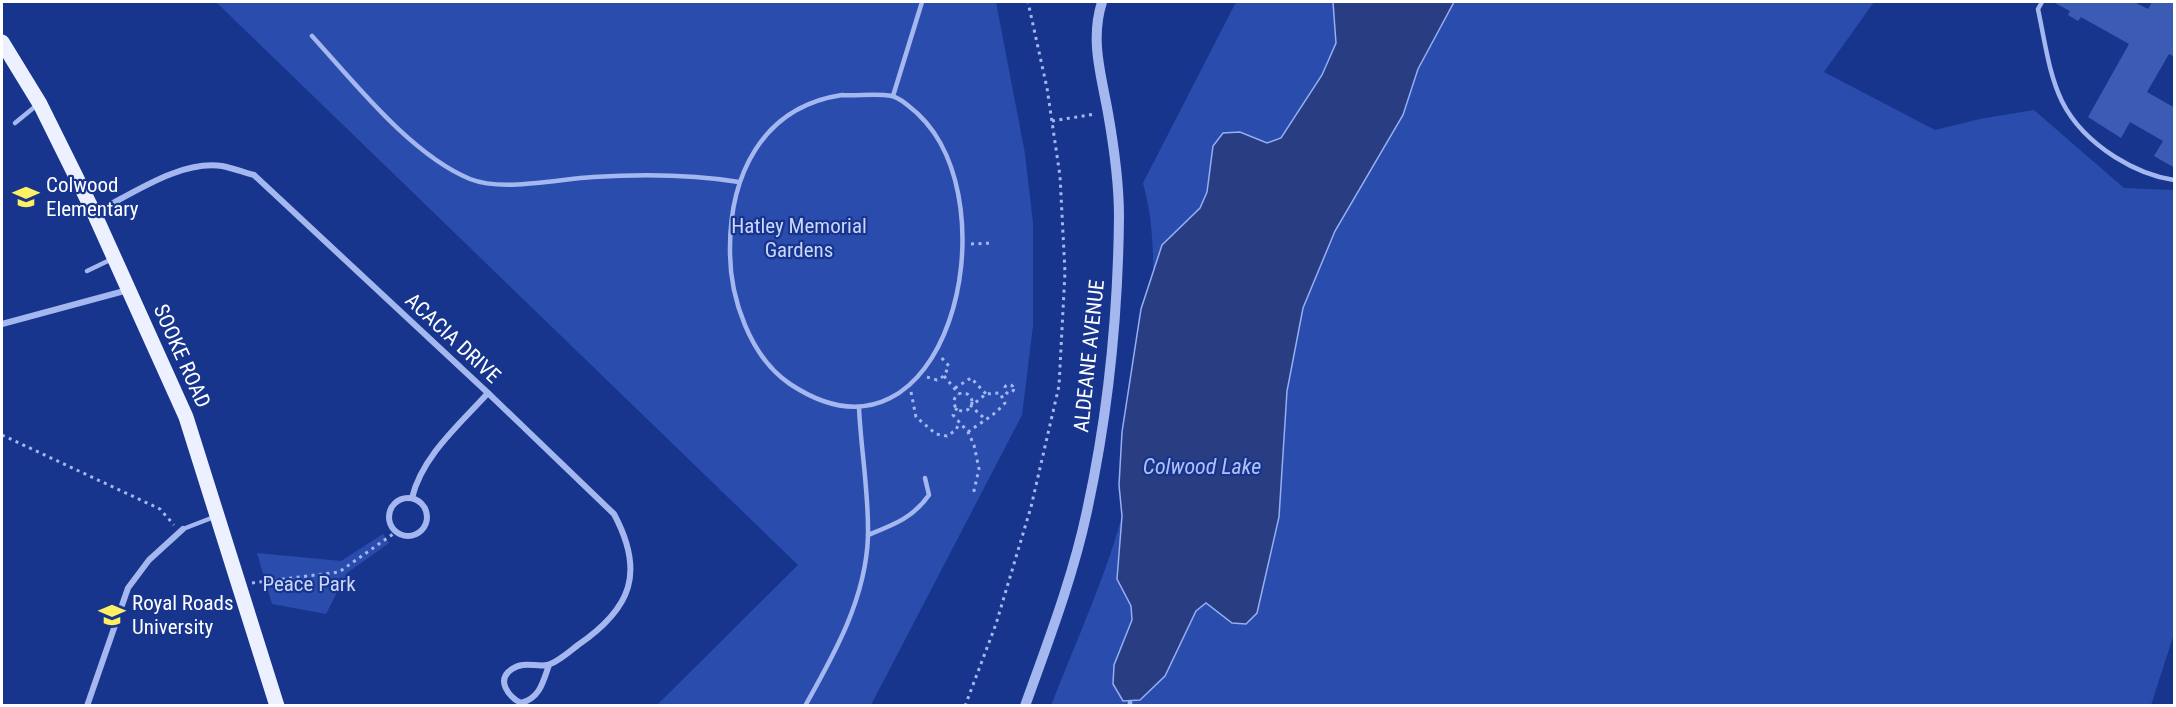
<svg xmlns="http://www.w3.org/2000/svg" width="2176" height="707" font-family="'Roboto Condensed',sans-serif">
	<rect width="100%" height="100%" fill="#18358e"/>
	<g fill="#2a4cad">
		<polygon points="216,2 996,2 1025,154 1033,223 1033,326 1022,415 871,705 657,705 798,565"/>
		<path d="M1236,2H1874L1824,72L1935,130L1980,119L2034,110L2124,188L2174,190V634L2151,705L1051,706C1079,633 1115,558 1130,482C1137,443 1140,403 1146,364C1153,306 1159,240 1143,183Z"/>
		<polygon points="383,534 389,543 347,573 326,614 272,604 257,553 341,561"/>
	</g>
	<polygon fill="#293e82" stroke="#96aff2" stroke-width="1.5" points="1333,2 1454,2 1418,69 1403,115 1335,231 1303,308 1287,391 1279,517 1257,613 1246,624 1232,623 1206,603 1196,611 1165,676 1140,700 1123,701 1113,684 1114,665 1132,620 1131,606 1117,579 1122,516 1119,485 1122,432 1141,309 1162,245 1200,208 1207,192 1213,146 1223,133 1240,132 1267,143 1281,138 1322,75 1336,43"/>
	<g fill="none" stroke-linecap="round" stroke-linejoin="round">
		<polyline stroke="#96aff2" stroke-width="4.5" points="1130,706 1130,702"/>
	</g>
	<polygon fill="#3c5bb5" points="2053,2 2134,2 2148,9 2152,2 2175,2 2175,57 2169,54 2147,92 2175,108 2175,168 2154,156 2163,141 2130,122 2121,138 2088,117 2129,44 2081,17 2078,21 2068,15 2070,11"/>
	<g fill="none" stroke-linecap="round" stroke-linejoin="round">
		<g stroke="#a4b7ef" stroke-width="3" stroke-dasharray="3 4.5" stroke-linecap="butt">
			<polyline points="1052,121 1095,114"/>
			<polyline points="971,244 993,243"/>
			<polyline points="944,376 959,394"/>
			<polyline points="927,377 937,380 944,376 949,366 940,356"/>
			<circle cx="1009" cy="389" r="4.5"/>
			<polyline points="955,388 971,378 986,394"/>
			<polyline points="911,392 916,417 936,434 947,436 956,430 959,423"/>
			<circle cx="963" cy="402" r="9"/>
			<polyline points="957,408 953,415 968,432 974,445 979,469 973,495"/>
			<path d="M968,432C980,423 995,415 1005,403L1000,393L986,394L971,406L985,419"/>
			<polyline points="2,435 160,509 174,525"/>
			<polyline points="252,583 339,572 396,532"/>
			<polyline points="965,706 996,624 1031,507 1059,386 1065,272 1060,176 1047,88 1028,2"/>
		</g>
		<g stroke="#a4b7ef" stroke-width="4.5">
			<path d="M2042,2L2038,9C2052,77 2053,117 2115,157C2134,169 2153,177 2174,180"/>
			<path d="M312,36C354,82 411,155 470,179C503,192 558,179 593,177C642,174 690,174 739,182"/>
			<path d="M842,95C858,96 877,93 892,96C901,98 911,108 918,114C1014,204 947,488 790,384C750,357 730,298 730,252C729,177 761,107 842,95Z"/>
			<polyline points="893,96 922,2"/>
			<polyline points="15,123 37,105"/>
			<polyline points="87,271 112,259"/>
			<polyline points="183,529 214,517"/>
			<path d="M868,535C893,525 913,518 929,495L925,478"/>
			<path d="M805,706C835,653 866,598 868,536C869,494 861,450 859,408"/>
		</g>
		<g stroke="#a4b7ef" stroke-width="6">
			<path d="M94,213C131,195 179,160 222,166C232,168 243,172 254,175L488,393L614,514C645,572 632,608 578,645C570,651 557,663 547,665C536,667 523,661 512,669C495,680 509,697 521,703C540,698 543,682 549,665"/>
			<polyline points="2,324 128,290"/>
			<circle cx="408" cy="517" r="19"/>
			<path d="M412,498C422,456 460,424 488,393"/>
			<polyline points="87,706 128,588 149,560 183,529"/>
		</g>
		<path stroke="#a4b7ef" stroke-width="10" d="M1025,706C1048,642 1073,577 1087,511C1108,415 1118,315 1119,217C1119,183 1114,147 1108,113C1101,74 1090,40 1102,2"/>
		<polyline stroke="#ecf0ff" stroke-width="15" points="2,42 40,104 94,213 186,417 277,706"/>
	</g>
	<defs>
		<g id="school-bare" transform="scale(2.07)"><path d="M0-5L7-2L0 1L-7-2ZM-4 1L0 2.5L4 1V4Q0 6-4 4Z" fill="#ffef62" stroke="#18358e" stroke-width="2.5" paint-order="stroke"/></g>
		<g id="university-bare" transform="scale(2.07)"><path d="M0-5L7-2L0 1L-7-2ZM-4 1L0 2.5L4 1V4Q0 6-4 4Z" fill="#ffef62" stroke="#18358e" stroke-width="2.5" paint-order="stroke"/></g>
	</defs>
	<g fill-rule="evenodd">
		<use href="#school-bare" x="26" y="197"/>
		<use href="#university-bare" x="112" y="615"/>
	</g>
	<g text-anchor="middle" stroke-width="4.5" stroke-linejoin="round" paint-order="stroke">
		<g font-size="21" fill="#fff" stroke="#18358e" text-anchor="start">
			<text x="46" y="192">Colwood<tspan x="46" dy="24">Elementary</tspan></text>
			<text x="132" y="610">Royal Roads<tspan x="132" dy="24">University</tspan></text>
		</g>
		<g font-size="21" fill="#cad7fb" stroke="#18358e">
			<text x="799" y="233">Hatley Memorial<tspan x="799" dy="24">Gardens</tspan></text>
			<text x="309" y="591">Peace Park</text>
		</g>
		<g font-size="21" fill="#fff" stroke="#18358e">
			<text transform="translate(453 338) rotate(43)" y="7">ACACIA DRIVE</text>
			<text transform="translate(182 356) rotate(66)" y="7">SOOKE ROAD</text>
			<text transform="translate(1089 356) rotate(-84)" y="7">ALDEANE AVENUE</text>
		</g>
		<g font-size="22" font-style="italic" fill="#b0c2f6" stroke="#18358e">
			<text x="1202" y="474">Colwood Lake</text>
		</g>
	</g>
	<rect width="2176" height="707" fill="none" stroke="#ffffff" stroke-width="6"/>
</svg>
